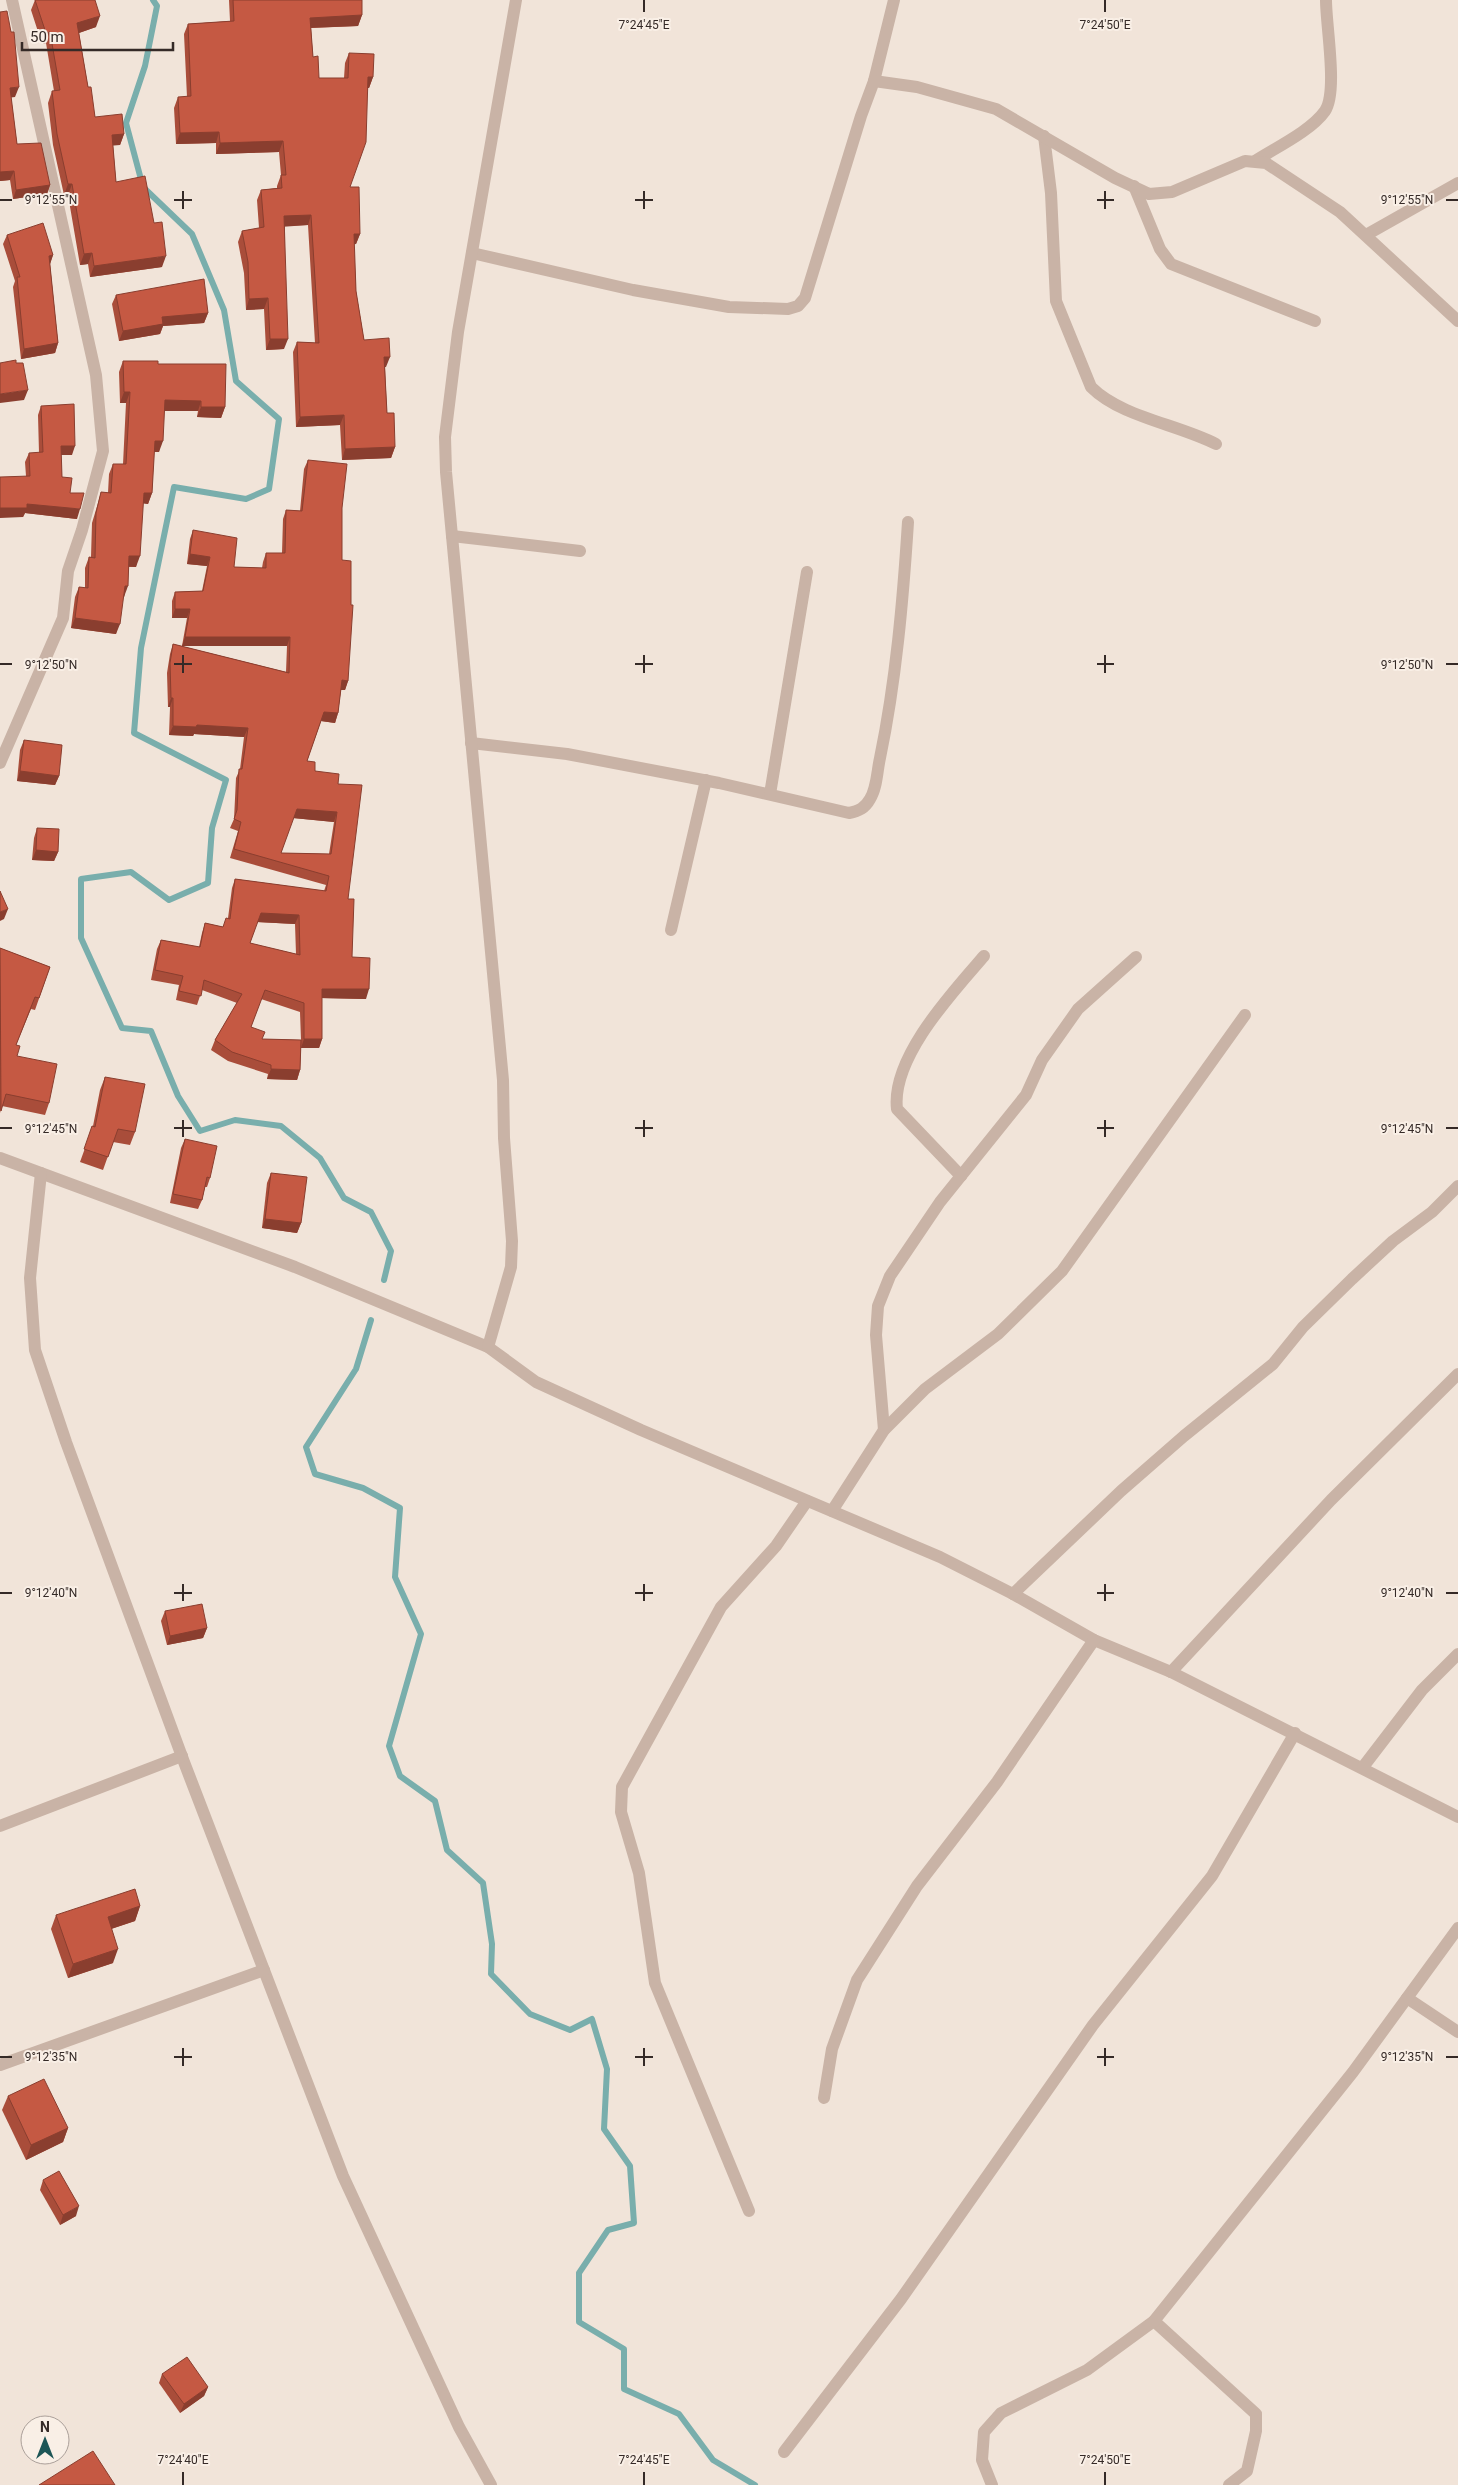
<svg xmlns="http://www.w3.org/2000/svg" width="1458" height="2485" font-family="Roboto,sans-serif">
	<rect width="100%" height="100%" fill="#f1e4d9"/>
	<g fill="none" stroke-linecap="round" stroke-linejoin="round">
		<g stroke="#79aeac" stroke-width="6">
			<polyline points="153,0 157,6 145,66 126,123 143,187 192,234 224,310 236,381 279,419 269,489 246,499 174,487 141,648 134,733 226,780 212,828 208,883 169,900 131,872 81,879 81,938 122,1028 151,1031 178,1096 200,1131 235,1120 281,1126 320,1158 344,1198 371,1212 391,1251 384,1280"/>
			<polyline points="371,1320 356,1369 306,1447 315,1474 363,1488 400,1508 395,1577 421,1634 389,1746 400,1776 435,1801 447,1850 483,1883 492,1944 491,1974 530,2014 570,2030 592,2019 607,2069 604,2129 630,2166 634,2223 608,2230 579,2273 579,2322 624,2349 624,2389 679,2414 713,2460 755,2485"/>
		</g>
		<g stroke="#c9b3a6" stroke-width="12">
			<polyline points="874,81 894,0"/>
			<path d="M1044,136L1051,193L1056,301L1091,387C1121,417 1177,424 1216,444"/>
			<path d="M1255,161C1275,148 1311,131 1325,111C1338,92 1326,26 1326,0"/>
			<polyline points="1134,186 1160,249 1171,264 1315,321"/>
			<polyline points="1366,235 1458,183"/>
			<polyline points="472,253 633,290 729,307 788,309 798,306 805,298 861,116 874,81 917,87 996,109 1115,178 1149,194 1172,192 1245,161 1266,163 1340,212 1458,321"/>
			<polyline points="452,536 580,551"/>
			<path d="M471,743L567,754L719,783L849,813C859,811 865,808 870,799C877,788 877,771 880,758C896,681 903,600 908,522"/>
			<polyline points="0,763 63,618 68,571 82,530 103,451 96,375 12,0"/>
			<polyline points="770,794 807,572"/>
			<polyline points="671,930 706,780"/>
			<polyline points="0,1158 295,1267 488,1347 536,1382 641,1430 940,1557 1013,1594 1094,1640 1171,1672 1458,1817"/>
			<polyline points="41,1173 30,1278 35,1350 66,1442 184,1762 343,2176 459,2427 491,2485"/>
			<path d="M961,1176L897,1109C891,1058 952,993 984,956"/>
			<polyline points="488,1347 511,1267 512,1241 504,1138 503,1080 446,472 445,437 458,332 516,0"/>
			<polyline points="884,1430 876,1335 878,1306 890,1276 940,1202 1026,1095 1042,1060 1078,1009 1136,957"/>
			<polyline points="832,1511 884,1430 925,1389 998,1334 1062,1271 1245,1015"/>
			<polyline points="1013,1594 1121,1491 1184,1436 1273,1364 1303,1327 1352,1279 1393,1241 1432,1212 1458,1186"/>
			<polyline points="1171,1672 1331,1500 1458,1374"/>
			<polyline points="1363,1767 1422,1690 1458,1654"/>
			<polyline points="0,1826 182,1756"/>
			<polyline points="1407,1998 1458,2032"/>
			<polyline points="0,2065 264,1970"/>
			<polyline points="824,2098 832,2049 857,1980 917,1886 997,1782 1094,1640"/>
			<polyline points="749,2211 655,1983 639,1873 621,1812 622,1787 721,1607 776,1546 807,1501"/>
			<polyline points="1154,2321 1256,2414 1256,2431 1247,2471 1229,2485"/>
			<polyline points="784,2452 901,2299 1093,2025 1212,1876 1295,1733"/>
			<polyline points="992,2485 982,2460 984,2432 1001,2413 1087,2370 1154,2321 1353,2072 1458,1928"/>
		</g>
	</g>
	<g fill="#a94d3a" fill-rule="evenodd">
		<polygon points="35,0 95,0 96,27 79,33 88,87 95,117 124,134 120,145 113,145 116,182 162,267 90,277 88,264 80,265 68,195 64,195 53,145 48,103 52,91 54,91 46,43 42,44 31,10"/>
		<polygon points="229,0 362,0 362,15 358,26 311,28 313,57 319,78 344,78 345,63 349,53 373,77 369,88 368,88 350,187 360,234 356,244 354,244 356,291 364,340 386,367 385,367 387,413 395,447 391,458 342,460 340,425 296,427 293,352 297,342 315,343 308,225 285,226 284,349 266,350 264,309 246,310 244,273 238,242 242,231 259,228 257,200 261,190 277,188 277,186 281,175 279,152 216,154 216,143 176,144 174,108 178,97 187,97 184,34 188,24 230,21"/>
		<polygon points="0,12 15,97 11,97 17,144 50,185 47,194 13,199 10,180 0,181"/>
		<polygon points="7,235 53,255 50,264 58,343 55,353 21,359 13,287 15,281 3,244"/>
		<polygon points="116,295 208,313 204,323 163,326 160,334 119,341 112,304"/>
		<polygon points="123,361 158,364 225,407 221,418 197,417 198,411 164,411 159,452 154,452 152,493 148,504 143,503 136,567 129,567 124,597 123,597 116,634 71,628 75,597 79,587 85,588 85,568 89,557 91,557 92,523 98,503 101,492 108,493 109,474 113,464 123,464 126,403 120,403 119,372"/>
		<polygon points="41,406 72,455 61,455 62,477 70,493 77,519 25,513 23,517 26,476 25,462 29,453 39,453 38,415"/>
		<path d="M308,460L342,508V560L348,681L345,690H341L338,713L335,723L321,721L307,761L315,771L338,784L352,957L366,999L322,998V1039L319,1048H301L300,1070L297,1080L267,1079L268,1074L228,1061L211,1050L215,1040L237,1003L202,990L197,1005L176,1000L179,985L151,980L157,949L161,940L199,947L202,933L205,923L223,927L228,918L232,888L235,879L324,891L326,885L230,858L238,831L230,828L234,819L236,778L240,769L244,737L194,734L193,736L169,735L170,707H168L167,673L170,654L173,644L286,672L287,646H182L187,618H172V601L175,592L202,591L207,566L187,564L190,539L193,530L234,567L262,568L263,562L266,553H282L283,519L286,510L300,511L304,469ZM293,818L334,822L329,854L281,853ZM257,922L295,924L296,954L250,943ZM261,999L300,1012L301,1040L262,1039L251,1027Z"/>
		<polygon points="24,740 59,776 55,785 17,781 20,750"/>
		<polygon points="37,828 58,852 54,861 32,860 34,838"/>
		<polygon points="0,948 50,967 35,1010 31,1009 16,1045 17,1056 49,1103 45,1115 2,1106 0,1113"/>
		<polygon points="105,1077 135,1132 130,1145 113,1142 103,1170 80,1162 93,1126 100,1090"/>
		<polygon points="185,1139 210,1178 207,1187 205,1187 202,1200 198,1209 170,1203 181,1148"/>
		<polygon points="271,1173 301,1223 297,1233 262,1228 267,1183"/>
		<polygon points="165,1611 207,1628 203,1638 167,1645 161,1621"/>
		<polygon points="140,1906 135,1921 111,1929 113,1963 68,1978 51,1929 56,1915"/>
		<polygon points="8,2096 68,2128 63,2142 26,2160 2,2110"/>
		<polygon points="43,2180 76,2216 60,2225 40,2190"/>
		<polygon points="162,2374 208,2387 204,2396 180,2413 159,2383"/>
	</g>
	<g fill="#8a3e2f">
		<polygon points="362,15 358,26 306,28 310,18"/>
		<polygon points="100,16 96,27 73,35 77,23"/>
		<polygon points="50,32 46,43 42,44 46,33"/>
		<polygon points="368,77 373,77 369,88 365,88"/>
		<polygon points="19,87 15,97 7,98 10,88"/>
		<polygon points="219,132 216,143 176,144 180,133"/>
		<polygon points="124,134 120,145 108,146 112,135"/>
		<polygon points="283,141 279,152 216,154 220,143"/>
		<polygon points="14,171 10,180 0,181 0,172"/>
		<polygon points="68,184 72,184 68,195 64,195"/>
		<polygon points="50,185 47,194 13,199 16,190"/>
		<polygon points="311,215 308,225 280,227 284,216"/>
		<polygon points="354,234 360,234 356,244 350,245"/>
		<polygon points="92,253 88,264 80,265 84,254"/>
		<polygon points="53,255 50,264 49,256"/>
		<polygon points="166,256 162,267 90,277 94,266"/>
		<polygon points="268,298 264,309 246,310 249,299"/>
		<polygon points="208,313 204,323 163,326 160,334 119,341 123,331 162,317"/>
		<polygon points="270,339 288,339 284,349 266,350"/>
		<polygon points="58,343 55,353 21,359 24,349"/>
		<polygon points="384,357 390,357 386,367 381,368"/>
		<polygon points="28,390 24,400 0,403 0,394"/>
		<polygon points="124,392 130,392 126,403 120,403"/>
		<polygon points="165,400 201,401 198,411 161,411"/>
		<polygon points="201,407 225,407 221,418 197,417"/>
		<polygon points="344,415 340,425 296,427 300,417"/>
		<polygon points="155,441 163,441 159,452 151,452"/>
		<polygon points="61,446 75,446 72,455 57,455"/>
		<polygon points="395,447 391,458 342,460 345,449"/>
		<polygon points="144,493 152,493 148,504 140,503"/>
		<polygon points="27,504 80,509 77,519 25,513 23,517 0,518 0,508"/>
		<polygon points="190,554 210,557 207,566 187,564"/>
		<polygon points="129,556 140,556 136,567 125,566"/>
		<polygon points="125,586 128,586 124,597 121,597"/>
		<polygon points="175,609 190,609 187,618 172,618"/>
		<polygon points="75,618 120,624 116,634 71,628"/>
		<polygon points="185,637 290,637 287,646 182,646"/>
		<polygon points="342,680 348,681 345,690 338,690"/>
		<polygon points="171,698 173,698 170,707 168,707"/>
		<polygon points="324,712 338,713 335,723 321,721"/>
		<polygon points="197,725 248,728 244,737 194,734 193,736 169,735 173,726"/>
		<polygon points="20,771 59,776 55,785 17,781"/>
		<polygon points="297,809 337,812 334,822 293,818"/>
		<polygon points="36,850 58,852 54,861 32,860"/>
		<polygon points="8,909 4,919 0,921 0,912"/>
		<polygon points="261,913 299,915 295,924 257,922"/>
		<polygon points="322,989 369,989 366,999 318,998"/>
		<polygon points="304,1039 322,1039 319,1048 301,1048"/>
		<polygon points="271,1069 300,1070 297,1080 267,1079"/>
		<polygon points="265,1219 301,1223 297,1233 262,1228"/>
		<polygon points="207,1628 203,1638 167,1645 170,1636"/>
		<polygon points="140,1906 135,1921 102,1932 108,1917"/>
		<polygon points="118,1949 113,1963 68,1978 73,1964"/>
		<polygon points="68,2128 63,2142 26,2160 31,2145"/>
		<polygon points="79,2206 76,2216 60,2225 63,2215"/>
		<polygon points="208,2387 204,2396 180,2413 184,2404"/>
	</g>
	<g fill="#c55943" stroke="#8a3e2f" fill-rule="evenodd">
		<polygon points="35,0 95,0 100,16 77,23 88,87 91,87 95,117 122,114 124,134 112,135 116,182 145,176 154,223 162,222 166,256 94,266 92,253 84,254 72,184 68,184 57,134 52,91 60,90 50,32 46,33"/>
		<polygon points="233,0 362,0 362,15 310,18 313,57 318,56 319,78 348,78 349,53 374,54 373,77 368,77 366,142 350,187 359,187 360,234 354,234 356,291 364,340 389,338 390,357 384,357 387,413 394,413 395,447 345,449 344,415 300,417 297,342 319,343 311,215 284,216 288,339 270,339 268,298 249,299 248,262 242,231 264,227 261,190 282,188 281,175 286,175 283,141 220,143 219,132 180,133 178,97 191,96 188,24 234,21"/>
		<polygon points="7,11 11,32 14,32 19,87 10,88 17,144 41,143 50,185 16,190 14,171 0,172 0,12"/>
		<polygon points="43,223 53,255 49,256 58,343 24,349 17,277 20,277 7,235"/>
		<polygon points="204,279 208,313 162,317 163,324 123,331 116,295"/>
		<polygon points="16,360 16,363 23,363 28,390 0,394 0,363"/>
		<polygon points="123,361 158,361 158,364 226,364 225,407 201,407 201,401 165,400 163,441 155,441 152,493 144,493 140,556 129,556 128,586 125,586 120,624 75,618 79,587 88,588 89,557 95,558 96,513 101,492 111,493 113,464 126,464 130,392 124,392"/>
		<polygon points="74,404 75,446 61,446 62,477 72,478 70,493 84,493 80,509 27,504 27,508 0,508 0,477 30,476 29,453 43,452 41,406"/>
		<path d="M308,460L347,464L342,508V560L351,561V605H353L348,681L342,680L338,713L324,712L307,761L315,762V771L339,774L338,784L362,785L348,899H354L352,957L370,958L369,989H322V1039H304V1003L265,990L251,1027L265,1032L262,1039L301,1040L300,1070L271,1069V1065L232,1052L215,1040L242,994L204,980L201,996L179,991L183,976L155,970L161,940L200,947L205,923L223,927L226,918L230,919L235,879L326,891L329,876L234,849L241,822L234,819L237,810L239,769H242L248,728L197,725L196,727L173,726V698H171L170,663L173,644L289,673L290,637H185L190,609H175V592L203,591L210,557L190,554L193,530L237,538L234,567L266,568V553H285L286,510L302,511ZM297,809L337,812L331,854L281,853ZM261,913L299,915L300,955L250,943Z"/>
		<polygon points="24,740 62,745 59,776 20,771"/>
		<polygon points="37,828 59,829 58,852 36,850"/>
		<polygon points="0,891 8,909 0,912"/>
		<polygon points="0,948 50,967 39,998 35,997 16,1045 20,1046 17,1056 57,1064 49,1103 6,1094 1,1111"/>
		<polygon points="105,1077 145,1084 135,1132 118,1129 108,1157 84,1149 92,1126 95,1127"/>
		<polygon points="185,1139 217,1146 210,1178 207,1177 202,1200 173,1194"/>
		<polygon points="271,1173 307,1177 301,1223 265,1219"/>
		<polygon points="202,1604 207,1628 170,1636 165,1611"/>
		<polygon points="135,1889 140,1906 108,1917 118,1949 73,1964 56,1915"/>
		<polygon points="44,2079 68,2128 31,2145 8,2096"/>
		<polygon points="59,2171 79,2206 63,2215 43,2180"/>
		<polygon points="187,2357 208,2387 184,2404 162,2374"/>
		<polygon points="93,2451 115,2485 39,2485"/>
	</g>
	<path fill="none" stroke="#352a27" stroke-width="2" d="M644,0V12M1105,0V12M183,191V209M644,191V209M1105,191V209M0,200H12M174,200H192M635,200H653M1097,200H1114M1446,200H1458M183,655V673M644,655V673M1105,655V673M0,664H12M174,664H192M635,664H653M1097,664H1114M1446,664H1458M183,1120V1137M644,1120V1137M1105,1120V1137M0,1128H12M174,1128H192M635,1128H653M1097,1128H1114M1446,1128H1458M183,1584V1601M644,1584V1601M1105,1584V1601M0,1593H12M174,1593H192M635,1593H653M1097,1593H1114M1446,1593H1458M183,2048V2066M644,2048V2066M1105,2048V2066M0,2057H12M174,2057H192M635,2057H653M1097,2057H1114M1446,2057H1458M183,2472V2485M644,2472V2485M1105,2472V2485"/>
	<g font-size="12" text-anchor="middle" fill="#352a27" stroke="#f9efe6" stroke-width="4" stroke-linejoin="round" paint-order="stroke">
		<text x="644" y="29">7°24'45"E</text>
		<text x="1105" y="29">7°24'50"E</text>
		<text x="51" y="204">9°12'55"N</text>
		<text x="1407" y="204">9°12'55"N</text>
		<text x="51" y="669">9°12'50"N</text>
		<text x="1407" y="669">9°12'50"N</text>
		<text x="51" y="1133">9°12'45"N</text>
		<text x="1407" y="1133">9°12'45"N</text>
		<text x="51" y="1597">9°12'40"N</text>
		<text x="1407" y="1597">9°12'40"N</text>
		<text x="51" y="2061">9°12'35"N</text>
		<text x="1407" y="2061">9°12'35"N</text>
		<text x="183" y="2464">7°24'40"E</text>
		<text x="644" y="2464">7°24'45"E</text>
		<text x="1105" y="2464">7°24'50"E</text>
	</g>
	<g transform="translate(45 2440)"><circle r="24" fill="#f9efe6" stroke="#aba09a"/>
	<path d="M0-4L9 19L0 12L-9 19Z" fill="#1d5656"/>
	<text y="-8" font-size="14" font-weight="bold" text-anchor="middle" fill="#352a27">N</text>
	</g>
	<path d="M22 42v8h151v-8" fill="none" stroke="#352a27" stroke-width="2.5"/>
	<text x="30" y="42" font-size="15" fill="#352a27" stroke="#f9efe6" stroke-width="4" paint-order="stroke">50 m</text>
</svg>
